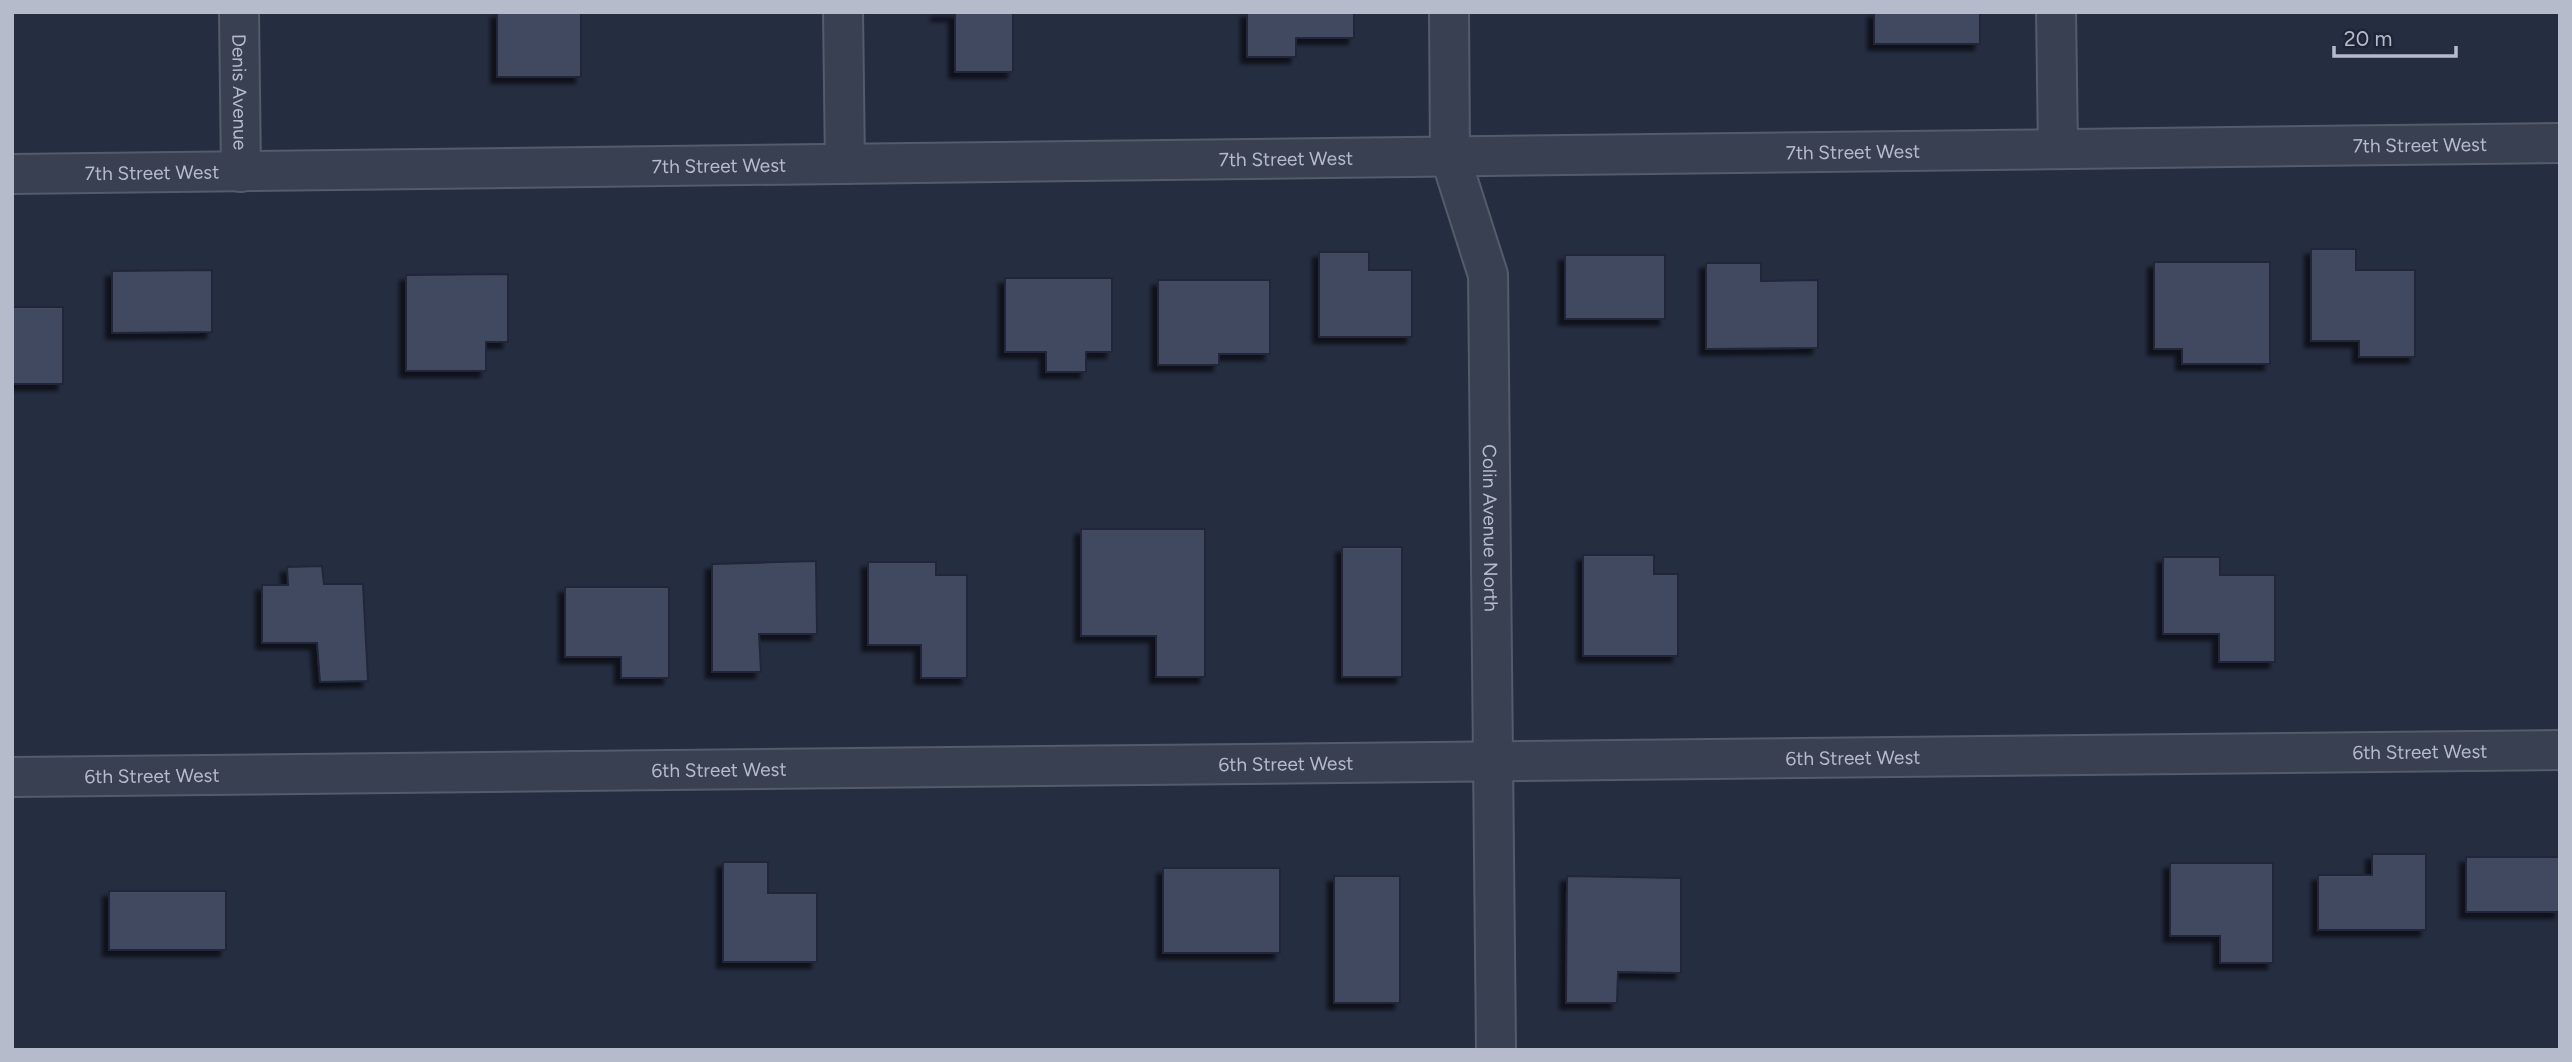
<svg xmlns="http://www.w3.org/2000/svg" width="2572" height="1062" font-family="Figtree,sans-serif">
	<defs>
		<filter id="shadow"><feDropShadow dx="-6" dy="6" stdDeviation="2" flood-color="#0009"/></filter>
	</defs>
	<rect width="100%" height="100%" fill="#252d41"/>
	<g fill="#414a61" stroke="#202738" stroke-width="2" filter="url(#shadow)">
		<rect x="497" y="12" width="84" height="65"/>
		<polygon points="937,12 1013,12 1013,72 955,72 955,15 937,15"/>
		<polygon points="1247,12 1354,12 1354,38 1296,38 1296,57 1247,57"/>
		<rect x="1874" y="12" width="106" height="32"/>
		<polygon points="2311,249 2356,249 2356,270 2415,270 2415,357 2359,357 2359,341 2311,341"/>
		<polygon points="1319,252 1369,252 1369,270 1412,270 1412,337 1319,337"/>
		<rect x="1565" y="255" width="100" height="64"/>
		<polygon points="2154,262 2270,262 2270,364 2182,364 2182,349 2154,349"/>
		<polygon points="1706,263 1761,263 1761,281 1818,280 1818,348 1706,349"/>
		<polygon points="12,267 13,307 63,307 63,384 12,384"/>
		<polygon points="212,270 212,332 112,333 112,271"/>
		<polygon points="508,274 508,342 486,342 486,371 406,371 406,275"/>
		<polygon points="1005,278 1112,278 1112,352 1086,352 1086,372 1046,372 1046,352 1005,352"/>
		<polygon points="1158,280 1270,280 1270,354 1219,354 1219,365 1158,365"/>
		<polygon points="1081,529 1205,529 1205,677 1156,677 1156,636 1081,636"/>
		<rect x="1342" y="547" width="60" height="130"/>
		<polygon points="1583,555 1654,555 1654,574 1678,574 1678,656 1583,656"/>
		<polygon points="2163,557 2220,557 2220,575 2275,575 2275,662 2219,662 2219,634 2163,634"/>
		<polygon points="816,561 817,634 759,634 761,672 712,672 712,564"/>
		<polygon points="868,562 936,562 936,575 967,575 967,678 921,678 921,645 868,645"/>
		<polygon points="322,566 324,584 363,584 368,681 320,682 317,643 262,643 262,585 288,585 287,567"/>
		<polygon points="565,587 669,587 669,678 621,678 621,657 565,657"/>
		<polygon points="2372,854 2426,854 2426,930 2318,930 2318,875 2372,875"/>
		<rect x="2466" y="857" width="94" height="55"/>
		<polygon points="723,862 768,862 768,893 817,893 817,962 723,962"/>
		<polygon points="2170,863 2273,863 2273,963 2220,963 2220,936 2170,936"/>
		<rect x="1163" y="868" width="117" height="85"/>
		<rect x="1334" y="876" width="66" height="127"/>
		<polygon points="1567,876 1681,878 1681,973 1618,972 1617,1003 1566,1003"/>
		<rect x="109" y="891" width="117" height="59"/>
	</g>
	<g fill="none" stroke-linecap="round" stroke-linejoin="round">
		<g stroke="#545b6b" stroke-width="42">
			<g id="street">
				<path id="s1" d="M239,12L241,172"/>
				<polyline points="843,12 845,164"/>
				<path id="s2" d="M1449,12L1450,156L1488,275L1496,1050"/>
				<polyline points="2056,12 2058,148"/>
				<path id="s3" d="M12,174L2560,143"/>
				<path id="s4" d="M12,777L2560,750"/>
			</g>
		</g>
		<use href="#street" stroke="#394051" stroke-width="38"/>
	</g>
	<g text-anchor="middle" stroke-width="5" stroke-linejoin="round" paint-order="stroke">
		<g font-size="19" fill="#b6bbcb" stroke="#1e2536">
			<text dy="7" stroke="none"><textPath href="#s1" startOffset="80">Denis Avenue</textPath></text>
			<text dy="7" stroke="none"><textPath href="#s3" startOffset="2408">7th Street West</textPath></text>
			<text dy="7" stroke="none"><textPath href="#s3" startOffset="1841">7th Street West</textPath></text>
			<text dy="7" stroke="none"><textPath href="#s3" startOffset="1274">7th Street West</textPath></text>
			<text dy="7" stroke="none"><textPath href="#s3" startOffset="707">7th Street West</textPath></text>
			<text dy="7" stroke="none"><textPath href="#s3" startOffset="140">7th Street West</textPath></text>
			<text dy="7" stroke="none"><textPath href="#s2" startOffset="522">Colin Avenue North</textPath></text>
			<text dy="7" stroke="none"><textPath href="#s4" startOffset="2408">6th Street West</textPath></text>
			<text dy="7" stroke="none"><textPath href="#s4" startOffset="1841">6th Street West</textPath></text>
			<text dy="7" stroke="none"><textPath href="#s4" startOffset="1274">6th Street West</textPath></text>
			<text dy="7" stroke="none"><textPath href="#s4" startOffset="707">6th Street West</textPath></text>
			<text dy="7" stroke="none"><textPath href="#s4" startOffset="140">6th Street West</textPath></text>
		</g>
	</g>
	<rect width="2572" height="1062" fill="none" stroke="#b6bbcb" stroke-width="28"/>
	<path d="M2334 46v10h122v-10" fill="none" stroke="#b6bbcb" stroke-width="3.5"/>
	<text x="2344" y="46" font-size="21" fill="#b6bbcb" stroke="#1e2536" stroke-width="5" paint-order="stroke">20 m</text>
</svg>
